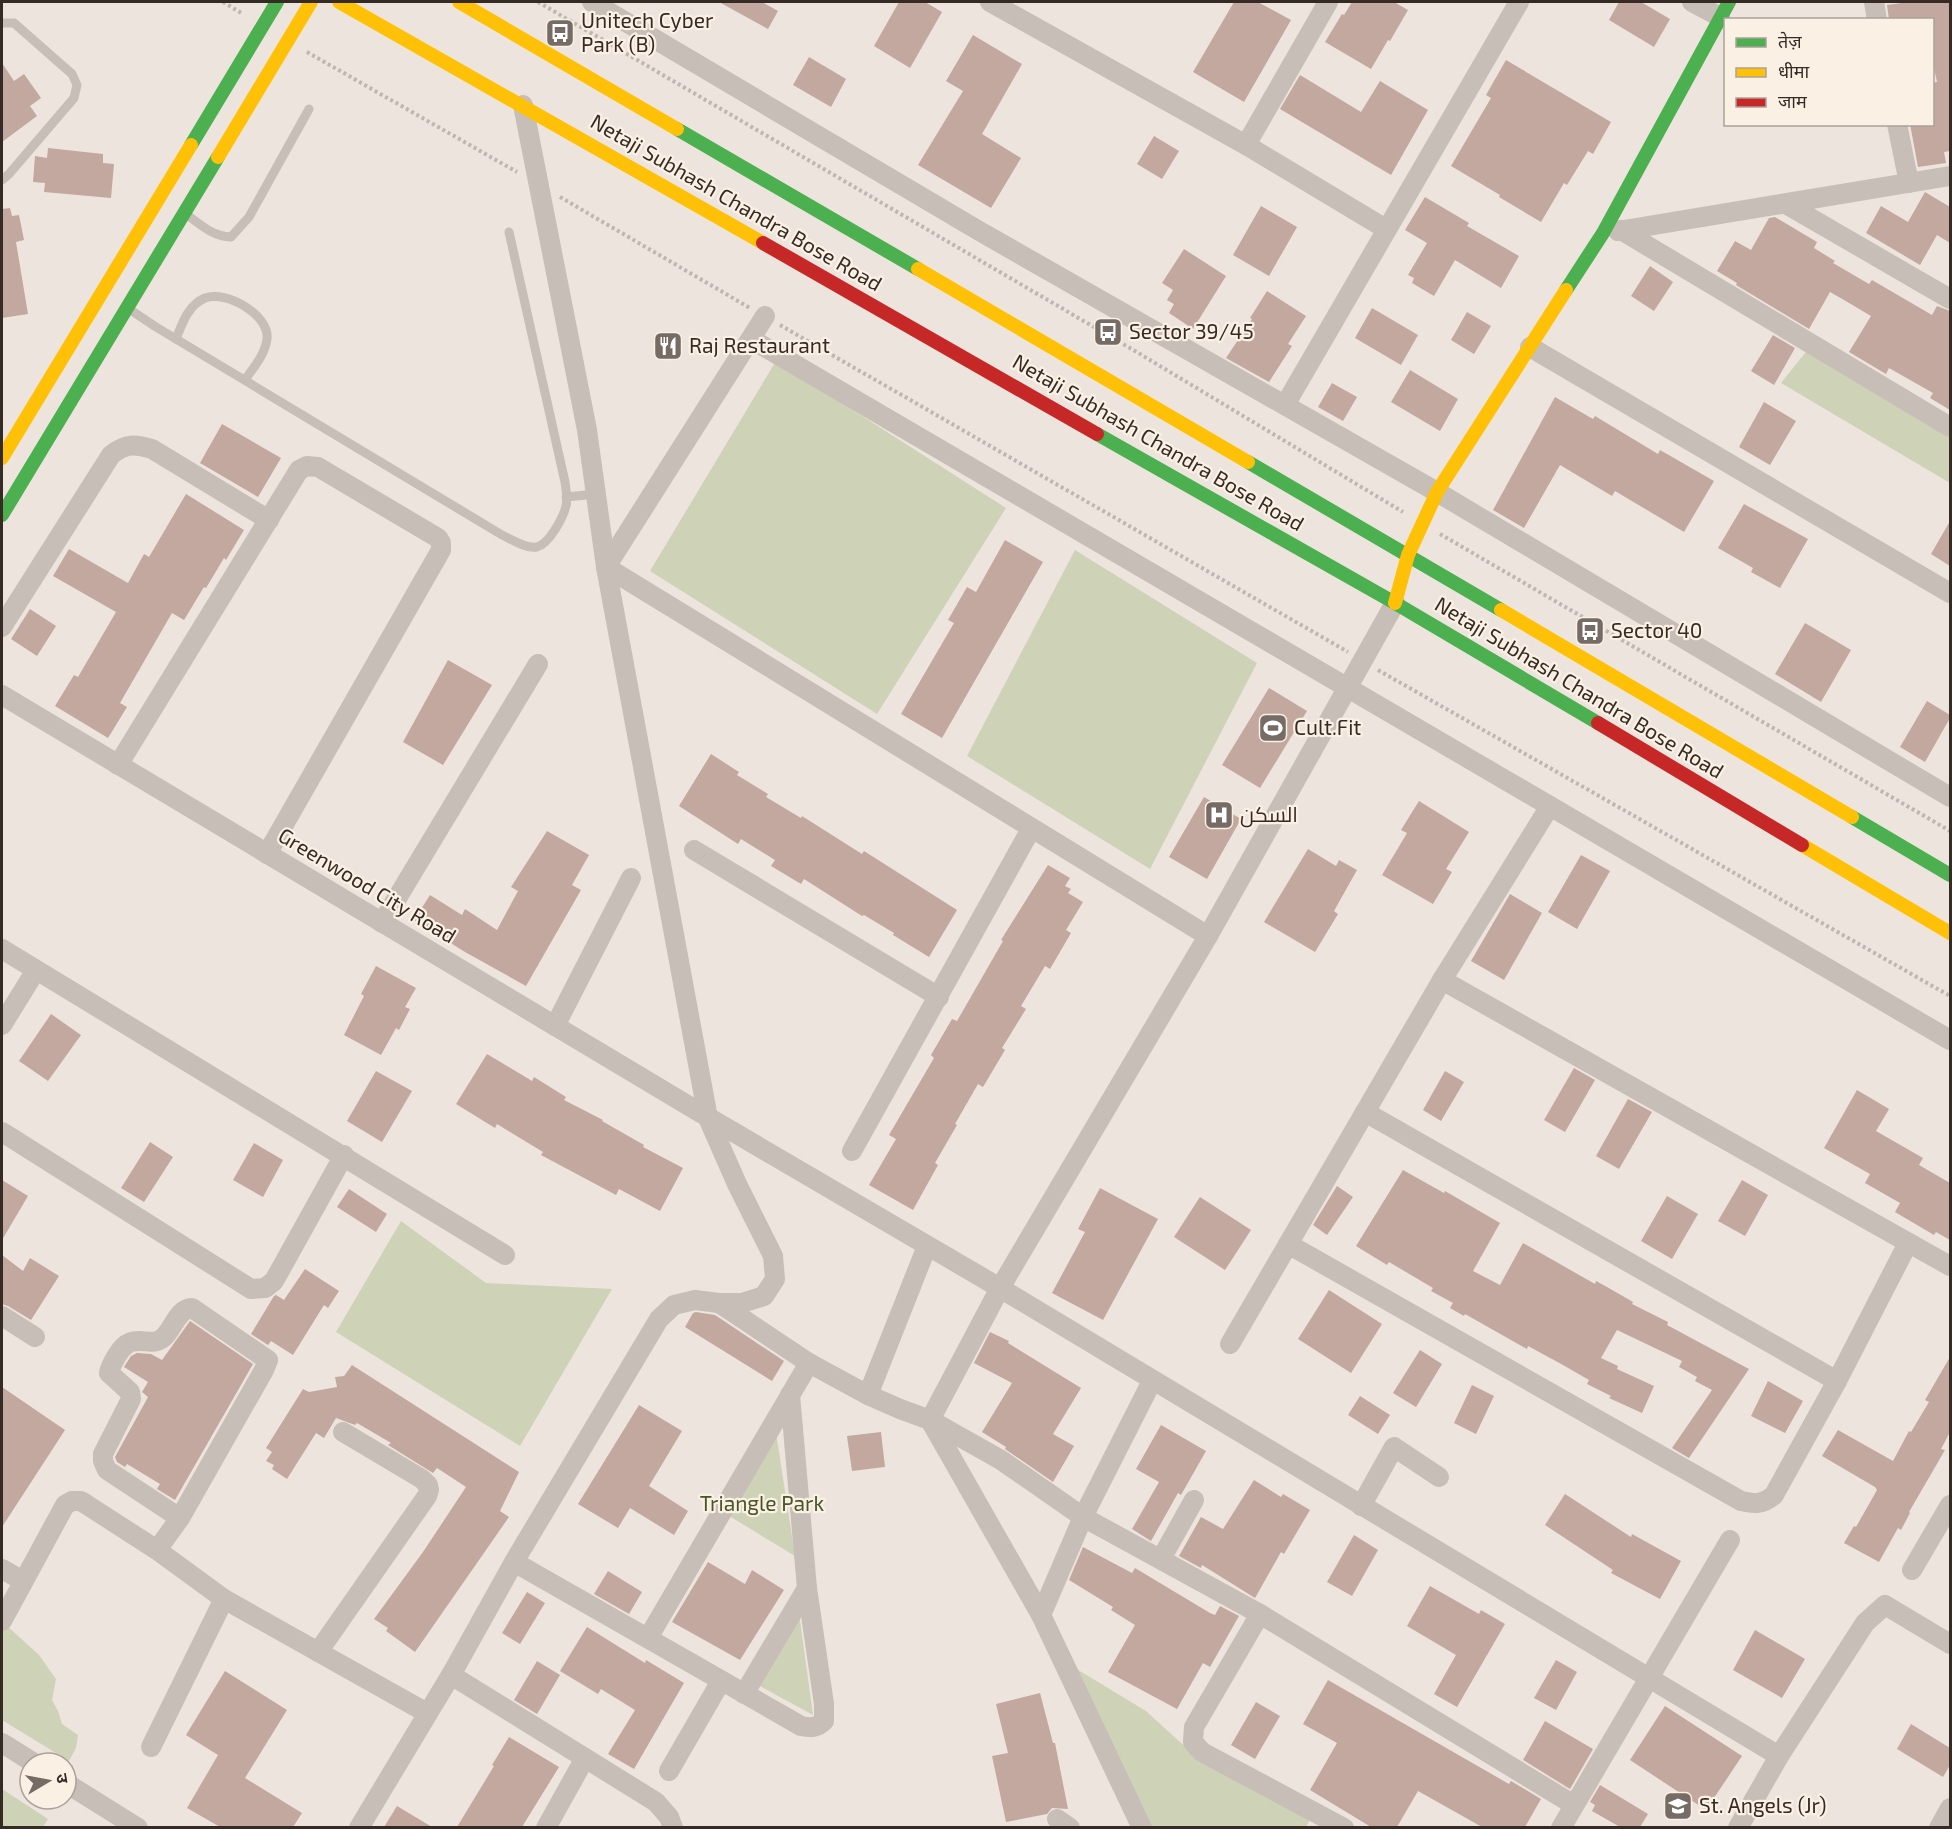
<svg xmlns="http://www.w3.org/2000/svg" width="1952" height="1829" font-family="'Exo 2',Cairo,'Noto Sans Devanagari',sans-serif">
	<rect width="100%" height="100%" fill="#ede5dd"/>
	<g fill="#ced2b6">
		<polygon points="1809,348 1950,435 1950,483 1781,383"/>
		<polygon points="776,361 1006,508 877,714 650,571"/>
		<polygon points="1075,550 1257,663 1150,869 967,756"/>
		<polygon points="401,1221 486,1283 612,1289 520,1446 336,1332"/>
		<polygon points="775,1426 795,1556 726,1514"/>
		<polygon points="798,1606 813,1715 756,1684"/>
		<polygon points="6,1625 39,1655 56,1679 52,1700 58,1711 62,1724 78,1735 76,1748 69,1761 2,1720 2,1633"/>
		<polygon points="1070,1665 1146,1711 1181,1743 1312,1816 1306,1827 1145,1827"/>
		<polygon points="2,1789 48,1819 43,1827 2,1827"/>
	</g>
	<g fill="#c2a89e">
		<polygon points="719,2 762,2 778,11 768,29"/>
		<polygon points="899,2 925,2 942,12 910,68 874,46"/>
		<polygon points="1234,2 1258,2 1291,20 1244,102 1193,72"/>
		<polygon points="1352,2 1394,2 1408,10 1390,41 1388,40 1371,69 1325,42 1342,14 1344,15"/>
		<polygon points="1619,2 1641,2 1670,19 1654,47 1609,20"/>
		<polygon points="1909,2 1950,2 1950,151 1944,152 1946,163 1918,167 1910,124 1932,124 1932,83 1937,82 1932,59 1932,20 1889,20 1887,5"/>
		<polygon points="973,35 1022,64 982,134 1021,158 991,208 918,165 963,91 946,81"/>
		<polygon points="809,57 846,79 831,107 793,85"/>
		<polygon points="1506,60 1611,122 1593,154 1588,151 1567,185 1564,183 1541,222 1499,197 1500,195 1451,166 1491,98 1486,95"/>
		<polygon points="2,63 14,81 24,74 41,98 30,106 37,116 2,142"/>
		<polygon points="1300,75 1361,112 1380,81 1428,110 1391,175 1280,109"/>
		<polygon points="1154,136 1179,151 1162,179 1137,164"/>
		<polygon points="48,148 103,154 103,163 114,164 111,198 44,192 45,183 33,182 35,156 47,158"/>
		<polygon points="1925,192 1950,207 1950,243 1937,235 1920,265 1866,233 1881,206 1908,222"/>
		<polygon points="1425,197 1469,223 1467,226 1519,256 1501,288 1455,260 1434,296 1412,283 1414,278 1408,275 1427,243 1405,230"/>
		<polygon points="1261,206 1297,227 1269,276 1233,255"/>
		<polygon points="10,208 12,216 19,215 24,240 16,242 28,314 2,318 2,209"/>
		<polygon points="1775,217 1817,242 1814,248 1835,261 1833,263 1869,284 1872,280 1932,315 1937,306 1950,311 1950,410 1930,398 1933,393 1889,368 1886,374 1849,352 1871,316 1844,300 1830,292 1809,329 1736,285 1737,283 1717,271 1735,241 1751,250 1769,218"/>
		<polygon points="1184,249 1226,276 1193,329 1169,313 1174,304 1167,300 1173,290 1162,283"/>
		<polygon points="1650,266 1673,282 1654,311 1631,296"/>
		<polygon points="1267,291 1306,316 1288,344 1292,346 1269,382 1226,358 1252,319 1250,318"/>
		<polygon points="1372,308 1418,335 1401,365 1355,338"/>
		<polygon points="1467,312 1491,326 1474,354 1451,340"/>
		<polygon points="1773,335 1795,348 1774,385 1751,371"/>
		<polygon points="1410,370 1458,399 1440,431 1391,402"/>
		<polygon points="1332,383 1357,397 1343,421 1318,407"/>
		<polygon points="1555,397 1593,419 1595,416 1658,454 1660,450 1714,481 1684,532 1615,491 1612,496 1560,465 1524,528 1493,510"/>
		<polygon points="1764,402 1796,421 1770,465 1739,447"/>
		<polygon points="222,424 281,458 258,497 200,463"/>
		<polygon points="186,494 244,530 226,560 224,558 206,588 204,587 184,620 172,613 120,703 127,707 108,738 55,706 74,675 78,677 116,612 53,576 69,549 128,583 144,554 149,557"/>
		<polygon points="1744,504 1808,539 1780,588 1751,572 1753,568 1718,548"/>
		<polygon points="1950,521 1950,566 1931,554"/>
		<polygon points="1005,540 1043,562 942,738 901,714 954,623 948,620 967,587 976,592"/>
		<polygon points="30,609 56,626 37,656 11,639"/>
		<polygon points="1805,623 1851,650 1821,702 1775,674"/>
		<polygon points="448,660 492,685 443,765 403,742"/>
		<polygon points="1269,688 1307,711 1260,788 1222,765"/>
		<polygon points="1927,701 1950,715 1950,718 1925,762 1900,747"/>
		<polygon points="711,754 739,772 737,775 768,794 766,797 801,818 802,816 862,854 864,851 957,910 929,957 893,935 894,933 864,915 862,916 804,879 801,884 771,866 775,860 741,839 738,844 679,806"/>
		<polygon points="1204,797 1241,819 1207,879 1169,857"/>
		<polygon points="1419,801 1469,832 1446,869 1452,872 1433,904 1382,875 1407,833 1401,830"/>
		<polygon points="547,831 589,855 572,885 581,890 526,986 465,952 414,920 430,895 462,915 465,909 497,930 518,891 511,887"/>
		<polygon points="1308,849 1336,866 1339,860 1357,870 1334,911 1338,914 1315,952 1264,922"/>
		<polygon points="1581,855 1610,871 1577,929 1548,912"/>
		<polygon points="1048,865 1070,878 1065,886 1071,889 1068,893 1083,902 1066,930 1071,933 1050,969 1045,966 1021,1006 1026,1009 1002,1048 1005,1050 983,1087 978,1084 955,1124 957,1125 935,1163 938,1165 913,1210 869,1185 896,1139 889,1135 934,1058 931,1055 952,1019 957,1021 1003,941 1001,940"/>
		<polygon points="1510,894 1542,913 1504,980 1471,961"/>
		<polygon points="376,966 416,988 405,1007 410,1009 399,1030 396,1028 381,1055 344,1035 364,996 361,994"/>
		<polygon points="51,1014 81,1035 48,1081 19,1061"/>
		<polygon points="487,1054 532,1081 534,1077 566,1097 564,1100 603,1120 602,1121 644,1145 643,1147 683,1168 660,1211 619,1189 616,1195 541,1155 543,1152 497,1124 495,1128 456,1104"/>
		<polygon points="1574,1068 1595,1080 1565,1132 1544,1120"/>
		<polygon points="376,1071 412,1091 382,1142 347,1121"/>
		<polygon points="1445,1071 1464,1082 1441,1121 1423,1110"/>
		<polygon points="1857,1090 1889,1109 1876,1131 1923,1158 1919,1165 1950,1183 1950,1240 1936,1232 1934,1235 1895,1212 1900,1203 1865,1183 1870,1174 1824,1148"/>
		<polygon points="1628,1099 1652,1112 1619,1169 1596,1156"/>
		<polygon points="150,1142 173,1157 144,1202 121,1188"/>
		<polygon points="254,1143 283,1160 263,1197 233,1180"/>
		<polygon points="1403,1170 1444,1193 1445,1191 1500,1223 1473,1271 1500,1285 1523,1243 1595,1284 1596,1281 1607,1287 1633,1302 1632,1304 1668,1322 1667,1325 1749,1369 1689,1458 1672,1448 1712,1390 1695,1381 1697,1377 1679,1367 1682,1361 1617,1330 1601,1358 1618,1366 1617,1369 1654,1386 1642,1413 1609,1398 1611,1396 1587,1384 1589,1380 1563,1365 1528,1346 1527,1349 1465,1314 1464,1316 1450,1308 1453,1303 1431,1291 1433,1288 1389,1262 1387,1265 1356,1246"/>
		<polygon points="2,1180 28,1196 2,1240"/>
		<polygon points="1742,1180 1768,1195 1745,1236 1718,1221"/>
		<polygon points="1337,1186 1353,1197 1327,1235 1313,1225"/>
		<polygon points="1100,1188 1158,1219 1103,1320 1052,1293 1085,1232 1078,1229"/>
		<polygon points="349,1189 387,1214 376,1232 337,1207"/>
		<polygon points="1667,1196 1698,1214 1672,1259 1641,1241"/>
		<polygon points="1200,1197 1251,1230 1225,1270 1174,1237"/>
		<polygon points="2,1255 23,1271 30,1258 59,1276 31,1320 8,1306 2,1304"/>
		<polygon points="305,1269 339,1291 328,1308 324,1305 293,1355 271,1341 268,1345 251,1334 274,1296 276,1295 284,1300"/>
		<polygon points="1329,1290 1382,1324 1351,1373 1298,1339"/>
		<polygon points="696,1312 715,1315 784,1361 772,1381 685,1327 693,1313"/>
		<polygon points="190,1321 253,1364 175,1500 157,1489 160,1484 127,1464 125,1467 117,1462 115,1457 148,1397 142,1392 148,1382 124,1367 131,1356 137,1353 151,1354 162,1360"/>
		<polygon points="990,1332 1009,1341 1008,1343 1081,1388 1053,1434 1074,1446 1053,1482 1005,1449 1006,1447 982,1432 1012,1383 974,1363"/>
		<polygon points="1420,1350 1442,1364 1416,1407 1393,1393"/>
		<polygon points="1950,1357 1950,1432 1941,1449 1945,1450 1909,1512 1910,1513 1901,1530 1898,1528 1879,1562 1844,1543 1854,1526 1856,1527 1877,1490 1875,1487 1822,1456 1838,1430 1893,1461 1909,1431 1911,1432 1929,1402 1925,1400"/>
		<polygon points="352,1365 519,1472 500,1511 509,1517 415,1652 386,1631 388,1628 374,1619 423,1552 466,1487 437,1468 433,1473 388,1445 391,1443 357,1423 355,1425 336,1418 324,1438 316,1433 287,1479 272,1469 274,1465 266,1461 272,1452 266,1448 303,1389 309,1392 337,1387 335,1377 344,1376"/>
		<polygon points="1768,1381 1803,1401 1785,1433 1751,1416"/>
		<polygon points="1472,1385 1494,1396 1476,1434 1454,1423"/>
		<polygon points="2,1387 65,1430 2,1527"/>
		<polygon points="1360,1396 1390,1415 1378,1434 1348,1415"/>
		<polygon points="639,1405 682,1431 649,1486 688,1511 674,1535 630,1508 618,1528 578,1504"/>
		<polygon points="1161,1425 1206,1451 1181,1495 1178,1493 1151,1541 1132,1529 1159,1482 1136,1469"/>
		<polygon points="881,1432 885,1467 852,1471 847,1436"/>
		<polygon points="1254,1480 1281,1497 1283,1494 1310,1510 1284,1554 1281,1552 1255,1598 1202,1565 1201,1568 1179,1556 1201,1517 1223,1529"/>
		<polygon points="1565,1494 1631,1537 1632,1534 1681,1561 1660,1599 1611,1573 1613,1570 1545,1525"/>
		<polygon points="1354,1535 1378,1550 1352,1596 1327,1582"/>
		<polygon points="1083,1547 1132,1573 1135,1568 1210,1613 1215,1615 1220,1606 1239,1616 1210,1667 1203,1663 1177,1709 1108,1672 1135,1625 1111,1610 1113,1607 1069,1580"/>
		<polygon points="708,1562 745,1584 752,1570 784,1590 740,1660 672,1622"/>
		<polygon points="608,1571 642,1592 629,1614 594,1594"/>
		<polygon points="1430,1586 1479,1614 1481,1610 1505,1624 1457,1707 1434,1694 1456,1655 1407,1626"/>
		<polygon points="527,1592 545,1603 520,1644 502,1633"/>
		<polygon points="587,1627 645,1663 646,1660 684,1683 634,1769 608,1754 635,1710 601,1689 598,1694 560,1671"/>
		<polygon points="1755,1630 1805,1659 1782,1698 1733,1670"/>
		<polygon points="1556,1660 1577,1672 1556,1710 1534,1698"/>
		<polygon points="537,1661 560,1675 537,1714 514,1700"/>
		<polygon points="225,1671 287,1710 245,1778 302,1813 293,1827 220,1827 187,1808 218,1755 186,1735"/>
		<polygon points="1328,1680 1509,1784 1511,1781 1541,1799 1525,1827 1482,1827 1418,1791 1397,1827 1371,1827 1310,1790 1337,1743 1303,1724"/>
		<polygon points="1040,1693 1053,1743 1055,1743 1068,1809 1052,1808 1047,1814 1006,1822 992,1756 1008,1753 996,1704"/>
		<polygon points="1256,1702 1280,1716 1255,1759 1231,1745"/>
		<polygon points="1665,1706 1742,1756 1706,1810 1630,1760"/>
		<polygon points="1545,1721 1593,1749 1570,1789 1523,1760"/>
		<polygon points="1911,1724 1950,1748 1950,1765 1943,1777 1897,1749"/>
		<polygon points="509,1737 559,1767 522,1827 457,1827 494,1766 492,1765"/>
		<polygon points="1600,1785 1648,1814 1640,1827 1620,1827 1592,1811 1595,1805 1590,1802"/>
		<polygon points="397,1806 432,1827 384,1827"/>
	</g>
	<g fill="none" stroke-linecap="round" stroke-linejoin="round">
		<g stroke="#beb6b0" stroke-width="4" stroke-dasharray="3 3" stroke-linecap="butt">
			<polyline points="223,2 243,14"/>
			<polyline points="538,2 1135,351 1403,512"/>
			<polyline points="307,52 517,172"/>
			<polyline points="560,197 750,308"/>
			<polyline points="780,325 1348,652"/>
			<polyline points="1440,534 1950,831"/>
			<polyline points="1378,670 1950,996"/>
		</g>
		<g stroke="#c6beb7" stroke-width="9">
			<polyline points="2,23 14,23 72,74 77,85 74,98 9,174 2,180"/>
			<path d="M186,214C201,225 212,236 231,237L249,217L309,109"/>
			<path d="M129,309L156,327L502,535C511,539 526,549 537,547C549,544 563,518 566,506C568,499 566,490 565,482L509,232"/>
			<path d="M176,339C182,324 188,305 205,298C226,290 270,315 267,339C265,355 253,368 245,380"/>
			<polyline points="566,497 596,494"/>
		</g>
		<g stroke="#c6beb7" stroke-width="20">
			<polyline points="592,2 981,232 1437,492 1950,797"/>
			<polyline points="990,2 1246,145 1386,229"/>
			<polyline points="1692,2 1720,17"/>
			<polyline points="1874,2 1877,20"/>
			<polyline points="1897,124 1909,183"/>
			<polyline points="1246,145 1328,2"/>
			<polyline points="1786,204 1950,299"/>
			<polyline points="1621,230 1950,427"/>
			<polyline points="1618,231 1950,176"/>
			<polyline points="751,339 1950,1040"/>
			<polyline points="1530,347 1950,593"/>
			<polyline points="1285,405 1519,2"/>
			<polyline points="606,567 1208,936"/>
			<polyline points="606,567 765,316"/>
			<path d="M2,627L111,455C126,443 135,444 152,449L269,520"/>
			<polyline points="2,695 689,1106 1000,1288 1779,1756"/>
			<polyline points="118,765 299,470 307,466 318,467 438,538 441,543 441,550 267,854"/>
			<polyline points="694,850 939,997"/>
			<polyline points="382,923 538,664"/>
			<polyline points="2,949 505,1255"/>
			<polyline points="1442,980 1950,1266"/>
			<polyline points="2,1025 36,970"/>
			<polyline points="555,1026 631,878"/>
			<polyline points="1365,1112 1837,1381"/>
			<polyline points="2,1132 251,1289 265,1288 274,1281 344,1155"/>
			<polyline points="852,1151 1031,829"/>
			<path d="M1288,1244L1741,1501C1755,1504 1762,1505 1774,1495L1837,1381L1908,1243"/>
			<polyline points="719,1303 809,1363 868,1395 900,1409 930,1420 1001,1460 1083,1517 1260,1614 1574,1805"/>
			<polyline points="2,1316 35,1337"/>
			<polyline points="1230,1344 1442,980 1550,806"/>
			<polyline points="868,1395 927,1246"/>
			<polyline points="930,1420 1000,1288 1208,936 1395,603"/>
			<polyline points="930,1420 1041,1615 1142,1828"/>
			<polyline points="1361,1506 1394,1447 1439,1477"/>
			<path d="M157,1550L180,1518L264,1370L268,1360L192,1308C178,1308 173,1329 164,1337C149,1351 133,1327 116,1357C113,1362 110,1367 109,1373L130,1392L131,1399L103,1454V1461L107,1470L180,1518"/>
			<polyline points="1161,1559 1194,1500"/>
			<path d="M514,1562L801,1726C811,1728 817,1728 824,1721V1704L807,1588L790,1395"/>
			<polyline points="2,1569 23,1581"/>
			<polyline points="1912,1570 1950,1505"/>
			<polyline points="1260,1614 1194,1727 1193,1742 1202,1752 1344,1828"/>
			<polyline points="1041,1615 1083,1517 1152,1381"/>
			<polyline points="2,1621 65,1505 72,1501 81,1501 157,1550 224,1599 427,1713"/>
			<polyline points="648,1638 809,1363"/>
			<polyline points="318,1652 427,1496 429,1490 428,1485 422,1479 343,1432"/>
			<polyline points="451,1675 656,1802 669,1817 673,1828"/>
			<polyline points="744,1694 807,1588"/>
			<polyline points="2,1743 34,1763"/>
			<polyline points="151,1747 224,1599"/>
			<polyline points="669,1771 721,1681"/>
			<polyline points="66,1783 138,1828"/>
			<polyline points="1057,1819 1070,1828"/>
			<polyline points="359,1828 451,1675 514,1562 659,1319 674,1305 695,1300 719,1303 742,1303 764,1296 775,1279 773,1256 737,1184 708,1118 606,567 587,430 523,105"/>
			<polyline points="546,1828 585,1758"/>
			<polyline points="1561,1828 1730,1540"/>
			<polyline points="1738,1828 1779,1756 1865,1623 1885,1605 1950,1644"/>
			<polyline points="1939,1828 1950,1808"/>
		</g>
		<g stroke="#4caf50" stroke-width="14">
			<polyline points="677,129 918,269"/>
			<polyline points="191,145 277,2"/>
			<polyline points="1566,290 1603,233 1729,2"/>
			<polyline points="1097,434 1395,603 1598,723"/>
			<polyline points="1248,462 1501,610"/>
			<polyline points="2,515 218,157"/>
			<polyline points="1852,817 1950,875"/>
		</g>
		<g stroke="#ffc107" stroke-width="14">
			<polyline points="339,2 763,243"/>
			<polyline points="459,2 677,129"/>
			<polyline points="218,157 311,2"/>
			<polyline points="918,269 1248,462"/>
			<polyline points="2,458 191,145"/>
			<polyline points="1395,603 1408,555 1437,492 1566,290"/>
			<polyline points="1501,610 1852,817"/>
			<polyline points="1802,845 1950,933"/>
		</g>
		<g stroke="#c62828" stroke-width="14">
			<polyline points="763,243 1097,434"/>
			<polyline points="1598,723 1802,845"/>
		</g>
	</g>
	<defs>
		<g id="bus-square" transform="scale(1.5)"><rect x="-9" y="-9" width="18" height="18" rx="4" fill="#766b65" stroke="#fbf0e4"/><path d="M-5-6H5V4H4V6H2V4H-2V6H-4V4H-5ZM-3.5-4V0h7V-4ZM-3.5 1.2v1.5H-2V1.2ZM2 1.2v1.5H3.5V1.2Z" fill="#fff"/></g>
		<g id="restaurant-square" transform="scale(1.5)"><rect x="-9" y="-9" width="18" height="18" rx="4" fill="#766b65" stroke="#fbf0e4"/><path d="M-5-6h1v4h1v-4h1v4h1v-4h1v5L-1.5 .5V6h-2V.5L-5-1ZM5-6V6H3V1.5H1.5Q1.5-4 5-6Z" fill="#fff"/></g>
		<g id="stadium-square" transform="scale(1.5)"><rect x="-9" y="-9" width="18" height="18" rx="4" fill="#766b65" stroke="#fbf0e4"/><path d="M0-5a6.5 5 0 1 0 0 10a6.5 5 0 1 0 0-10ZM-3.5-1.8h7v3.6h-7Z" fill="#fff"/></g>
		<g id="hospital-square" transform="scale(1.5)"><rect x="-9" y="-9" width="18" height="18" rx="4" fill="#766b65" stroke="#fbf0e4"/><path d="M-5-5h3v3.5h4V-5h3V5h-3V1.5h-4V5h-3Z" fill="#fff"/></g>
		<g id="school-square" transform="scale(1.5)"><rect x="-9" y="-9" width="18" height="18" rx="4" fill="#766b65" stroke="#fbf0e4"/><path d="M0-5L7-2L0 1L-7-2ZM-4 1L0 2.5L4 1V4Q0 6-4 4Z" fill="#fff"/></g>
	</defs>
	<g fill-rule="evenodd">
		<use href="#bus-square" x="560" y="33"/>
		<use href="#bus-square" x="1108" y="332"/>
		<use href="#restaurant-square" x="668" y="346"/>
		<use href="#bus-square" x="1590" y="631"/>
		<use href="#stadium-square" x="1273" y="728"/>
		<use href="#hospital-square" x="1219" y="815"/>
		<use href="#school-square" x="1678" y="1806"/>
	</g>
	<g text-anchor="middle" stroke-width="4.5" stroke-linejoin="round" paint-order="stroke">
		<g font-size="21" fill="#362a25" stroke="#fbf0e4" text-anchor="start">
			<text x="581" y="28">Unitech Cyber<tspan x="581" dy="24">Park (B)</tspan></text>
			<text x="1129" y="339">Sector 39/45</text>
			<text x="689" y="353">Raj Restaurant</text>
			<text x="1611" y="638">Sector 40</text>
			<text x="1294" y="735">Cult.Fit</text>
			<text x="1240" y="822">السكن</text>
			<text x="1699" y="1813">St. Angels (Jr)</text>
		</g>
		<g font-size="21" fill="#362a25" stroke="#fbf0e4">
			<text transform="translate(736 203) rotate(30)" y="7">Netaji Subhash Chandra Bose Road</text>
			<text transform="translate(1158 443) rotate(30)" y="7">Netaji Subhash Chandra Bose Road</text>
			<text transform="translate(1579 688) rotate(31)" y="7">Netaji Subhash Chandra Bose Road</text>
			<text transform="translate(367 886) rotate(31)" y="7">Greenwood City Road</text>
		</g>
		<g font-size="21" fill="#465627" stroke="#fbf0e4">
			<text x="762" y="1511">Triangle Park</text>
		</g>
	</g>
	<rect width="1952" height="1829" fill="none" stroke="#362a25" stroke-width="6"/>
	<rect x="1724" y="18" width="210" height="108" fill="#fbf0e4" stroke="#aca198" stroke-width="1.5"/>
	<rect x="1736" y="38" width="30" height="9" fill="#4caf50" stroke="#aca198" stroke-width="1.5"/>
	<text x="1778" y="48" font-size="18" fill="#362a25">तेज़</text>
	<rect x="1736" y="68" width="30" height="9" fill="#ffc107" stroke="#aca198" stroke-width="1.5"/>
	<text x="1778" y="78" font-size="18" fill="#362a25">धीमा</text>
	<rect x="1736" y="98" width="30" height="9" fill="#c62828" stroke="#aca198" stroke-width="1.5"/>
	<text x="1778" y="108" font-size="18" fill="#362a25">जाम</text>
	<g transform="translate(48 1781) rotate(80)"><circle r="28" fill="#fbf0e4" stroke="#aca198" stroke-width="1.5"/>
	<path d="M0-4.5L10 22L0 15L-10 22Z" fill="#766b65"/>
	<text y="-9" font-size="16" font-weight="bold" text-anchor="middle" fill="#362a25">उ</text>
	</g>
</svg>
